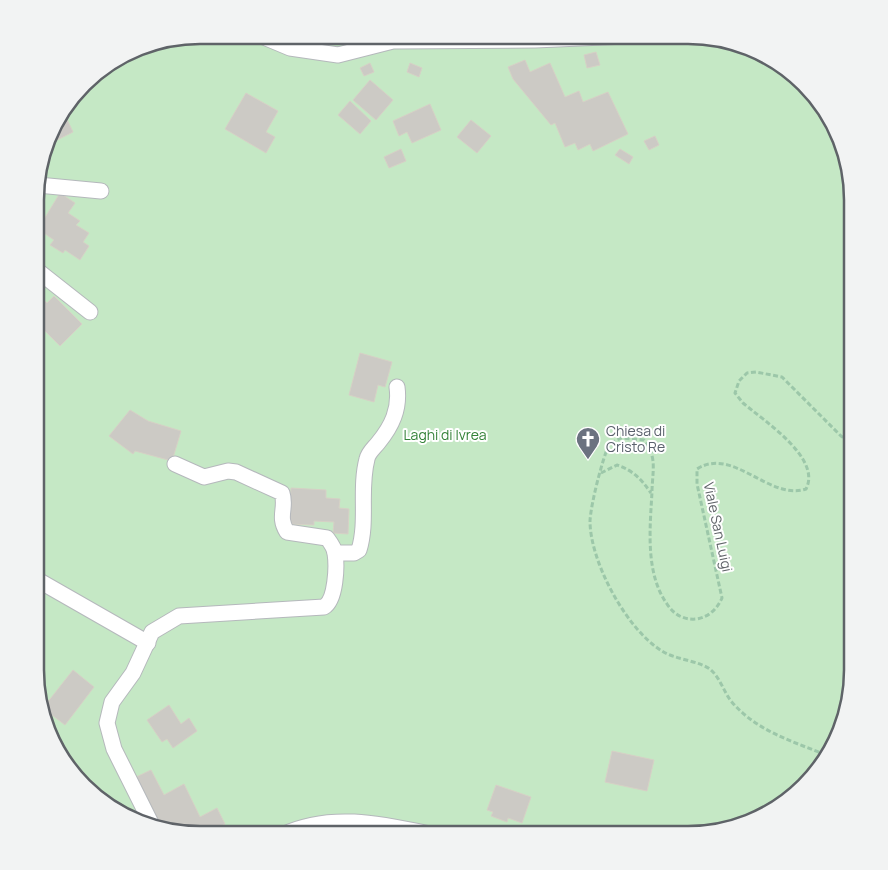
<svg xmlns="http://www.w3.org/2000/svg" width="888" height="870" font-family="Manrope,sans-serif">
	<rect width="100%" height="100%" fill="#f1efe8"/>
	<polygon fill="#c5e8c5" points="200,35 709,36 770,57 819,99 844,147 853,190 853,680 836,743 789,801 751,823 698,835 190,835 127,818 69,771 44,723 35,680 38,168 57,118 92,76 147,44"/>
	<g fill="#cccac5" stroke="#d6d1c6">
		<polygon points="596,52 600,65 587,68 584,55"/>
		<polygon points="525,60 530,72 550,63 565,97 579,91 583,102 608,92 628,134 593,151 590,144 578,150 575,143 565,147 555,123 551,125 513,79 508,67"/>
		<polygon points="370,63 374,72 364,76 360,68"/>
		<polygon points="410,63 422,68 419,77 407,72"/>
		<polygon points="370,80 393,100 376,120 353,100"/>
		<polygon points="246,93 278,111 266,132 275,137 266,153 225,129"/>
		<polygon points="350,101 371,121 360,134 338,115"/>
		<polygon points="430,104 441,130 412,143 407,132 399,136 393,121"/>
		<polygon points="63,111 73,132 53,142 50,136 57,118"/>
		<polygon points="471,120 491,136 477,153 457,137"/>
		<polygon points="655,136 659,145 649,150 644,141"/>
		<polygon points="401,149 406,161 389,168 384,157"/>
		<polygon points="620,149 633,157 629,164 615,155"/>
		<polygon points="60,193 75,203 68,213 80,221 76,225 89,233 83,242 89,246 80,260 65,250 63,253 50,245 54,240 38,229"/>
		<polygon points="37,293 47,303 54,296 82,324 60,346 37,323"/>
		<polygon points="360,353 392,362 385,387 378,385 374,402 349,395"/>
		<polygon points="130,410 148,421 181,431 172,461 135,451 133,454 109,436"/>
		<polygon points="291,488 326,490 326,498 340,499 339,508 349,509 348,534 333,533 334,522 314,521 314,525 289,524"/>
		<polygon points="73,670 94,687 65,725 43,708"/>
		<polygon points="169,705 181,724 189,718 197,731 173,748 167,739 162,742 147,720"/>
		<polygon points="612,751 654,760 647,791 605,782"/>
		<polygon points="151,770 164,795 184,784 200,817 217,808 225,824 203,835 190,835 159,826 134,778"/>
		<polygon points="496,785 531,797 522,823 508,818 507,822 491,816 493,812 487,810"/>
	</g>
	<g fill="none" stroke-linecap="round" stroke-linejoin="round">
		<g stroke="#b5b8bc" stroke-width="17">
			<g id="street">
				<polyline points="259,35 290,48 338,55 393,41 535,40 626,36"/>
				<polyline points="38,185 101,191"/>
				<polyline points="38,271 90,312"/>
				<path d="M335,553H354L359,550C368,521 359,489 367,459C368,453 374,448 378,443C392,426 400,409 397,387"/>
				<polyline points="36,579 148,643"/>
				<path d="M152,825L114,749L107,723L112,702L133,673L152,632L179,616L324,607C336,600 337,566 335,553C334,547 330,542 327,538L287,532C277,516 287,508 282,493L236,472L228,471L204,477L175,464"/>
				<path d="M282,835C331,812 382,824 434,835"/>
			</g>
		</g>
		<g stroke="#9cc7a9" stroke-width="3" stroke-dasharray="5 2.5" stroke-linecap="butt">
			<path d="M601,473L617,465C634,471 641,479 651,493"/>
			<path d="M826,755C792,741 756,731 731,701C724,692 720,678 711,670C701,661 676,660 662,651C627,630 590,562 590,521C591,503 602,461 609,444L621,438L644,440C649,447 652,453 653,461C654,471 652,482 652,492C650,528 645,573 667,604C674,615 684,620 696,619C709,617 717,609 722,598L697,484V469C733,446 769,501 806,489C822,458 764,421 743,403L735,393L739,381L747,373L756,372L782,377L841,436L853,444"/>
		</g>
		<use href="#street" stroke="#fff" stroke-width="15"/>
	</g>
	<defs>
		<g id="church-pin" transform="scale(1.25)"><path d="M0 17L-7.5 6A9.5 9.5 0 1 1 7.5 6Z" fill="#6b7280" stroke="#fff"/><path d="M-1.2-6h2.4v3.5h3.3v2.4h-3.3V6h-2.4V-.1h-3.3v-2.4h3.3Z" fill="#fff"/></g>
	</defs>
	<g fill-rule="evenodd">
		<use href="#church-pin" x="588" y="439"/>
	</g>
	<g text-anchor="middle" stroke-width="4" stroke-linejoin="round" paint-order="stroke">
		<g font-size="14" fill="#5b616d" stroke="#fff" text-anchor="start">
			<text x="606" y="436">Chiesa di<tspan x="606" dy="16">Cristo Re</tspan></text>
		</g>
		<g font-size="14" fill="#348238" stroke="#fff">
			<text x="445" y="440">Laghi di Ivrea</text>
		</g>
		<g font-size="14" fill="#5f6368" stroke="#fff">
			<text transform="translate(718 527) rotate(78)" y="5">Viale San Luigi</text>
		</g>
	</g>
	<path d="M0 0H888V870H0ZM200 44H688A156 156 0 0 1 844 200V670A156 156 0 0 1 688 826H200A156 156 0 0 1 44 670V200A156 156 0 0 1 200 44Z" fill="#f2f3f3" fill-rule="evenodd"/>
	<path fill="none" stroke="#5f6368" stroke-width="2.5" d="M200 44H688A156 156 0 0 1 844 200V670A156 156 0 0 1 688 826H200A156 156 0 0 1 44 670V200A156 156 0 0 1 200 44Z"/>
</svg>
